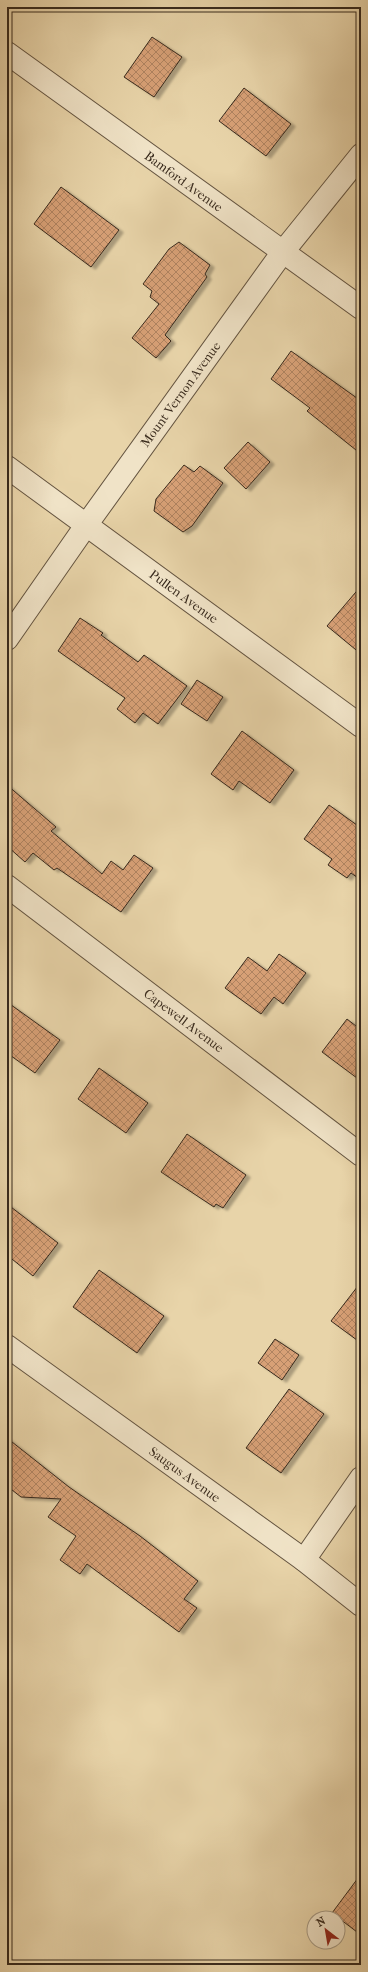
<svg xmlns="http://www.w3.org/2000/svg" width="368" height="1972" font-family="'IM FELL French Canon',serif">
	<defs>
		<pattern id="building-cross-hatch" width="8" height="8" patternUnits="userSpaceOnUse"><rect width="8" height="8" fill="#d7a076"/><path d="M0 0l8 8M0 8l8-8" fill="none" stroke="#af8360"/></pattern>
		<filter id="shadow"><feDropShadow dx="4.5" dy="2.5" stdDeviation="1" flood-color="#0004"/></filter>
	</defs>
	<rect width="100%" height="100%" fill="#e8d4a9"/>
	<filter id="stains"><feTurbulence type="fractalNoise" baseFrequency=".005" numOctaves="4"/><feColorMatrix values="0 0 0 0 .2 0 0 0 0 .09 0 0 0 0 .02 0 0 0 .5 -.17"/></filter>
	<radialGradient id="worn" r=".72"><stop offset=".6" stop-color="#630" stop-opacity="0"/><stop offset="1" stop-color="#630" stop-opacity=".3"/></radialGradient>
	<g fill="url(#building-cross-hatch)" stroke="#382a1d" filter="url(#shadow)">
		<polygon points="152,37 182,57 154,97 124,77"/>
		<polygon points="244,88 291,124 266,156 219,121"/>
		<polygon points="61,187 119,230 91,267 34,224"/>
		<polygon points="179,242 210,265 205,274 207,277 165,335 171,341 156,358 132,338 159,304 150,297 152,291 143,284 169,249"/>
		<polygon points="291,351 361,401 361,454 307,411 310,408 271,379"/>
		<polygon points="248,442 270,462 246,489 224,468"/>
		<polygon points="184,465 194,472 200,466 223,483 192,526 183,532 154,511 156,499"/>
		<polygon points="361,586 361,654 327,626"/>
		<polygon points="80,618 103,633 101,635 138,662 144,655 187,686 158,724 143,713 135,723 117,709 125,698 58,651"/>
		<polygon points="197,680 223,697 207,721 181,704"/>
		<polygon points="242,731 294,770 270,803 239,781 233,790 211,774"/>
		<polygon points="7,785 56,827 51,831 102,874 111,861 123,870 134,855 153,868 121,912 57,868 54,870 33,853 25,862 7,846"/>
		<polygon points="329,805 361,828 361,880 351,873 347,878 328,865 332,859 304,839"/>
		<polygon points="279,954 306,973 283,1004 274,997 261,1014 225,988 248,957 267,971"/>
		<polygon points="7,1002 60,1040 35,1073 7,1053"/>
		<polygon points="347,1019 361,1030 361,1081 322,1052"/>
		<polygon points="99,1068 148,1103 126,1133 78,1099"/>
		<polygon points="187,1134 246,1175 223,1208 216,1204 214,1207 161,1172"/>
		<polygon points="7,1204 58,1243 33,1276 7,1255"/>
		<polygon points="99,1270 164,1316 137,1353 73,1307"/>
		<polygon points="361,1282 361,1343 331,1321"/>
		<polygon points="275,1339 299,1355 282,1380 258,1363"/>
		<polygon points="289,1389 324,1414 281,1473 246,1448"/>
		<polygon points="7,1438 69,1487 140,1536 198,1581 184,1599 197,1608 179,1632 87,1564 80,1574 60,1560 76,1536 48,1517 61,1499 21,1497 7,1486"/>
		<polygon points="361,1874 361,1935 332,1913"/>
	</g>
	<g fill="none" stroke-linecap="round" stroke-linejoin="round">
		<g stroke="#645440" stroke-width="24">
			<g id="street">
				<polyline points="7,53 361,308"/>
				<polyline points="7,467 361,726"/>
				<polyline points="7,639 87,524 282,253 361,155"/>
				<polyline points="7,886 361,1155"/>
				<polyline points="7,1346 304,1560 361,1605"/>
				<polyline points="304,1560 361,1478"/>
			</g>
		</g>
		<use href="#street" stroke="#f0e3c7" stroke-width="22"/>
	</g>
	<g text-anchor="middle" stroke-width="3" stroke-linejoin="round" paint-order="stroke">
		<g font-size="13" fill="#382a1d" stroke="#f0e3c7">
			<text transform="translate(184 181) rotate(36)" y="5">Bamford Avenue</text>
			<text transform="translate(180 394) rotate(-54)" y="5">Mount Vernon Avenue</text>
			<text transform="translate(184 596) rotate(36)" y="5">Pullen Avenue</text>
			<text transform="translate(184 1020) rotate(37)" y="5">Capewell Avenue</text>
			<text transform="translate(185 1474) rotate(36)" y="5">Saugus Avenue</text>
		</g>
	</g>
	<rect width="368" height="1972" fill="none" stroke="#e8d4a9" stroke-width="24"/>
	<rect x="8" y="8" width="352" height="1956" fill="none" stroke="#382a1d" stroke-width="2"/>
	<rect x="12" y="12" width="344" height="1948" fill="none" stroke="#382a1d"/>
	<g transform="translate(326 1930) rotate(329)"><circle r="19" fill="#f0e3c7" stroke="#a69983"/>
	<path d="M0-3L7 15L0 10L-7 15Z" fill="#8f2418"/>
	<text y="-6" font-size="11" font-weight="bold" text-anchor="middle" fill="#382a1d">N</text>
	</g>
	<rect width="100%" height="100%" filter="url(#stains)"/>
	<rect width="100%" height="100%" fill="url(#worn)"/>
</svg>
